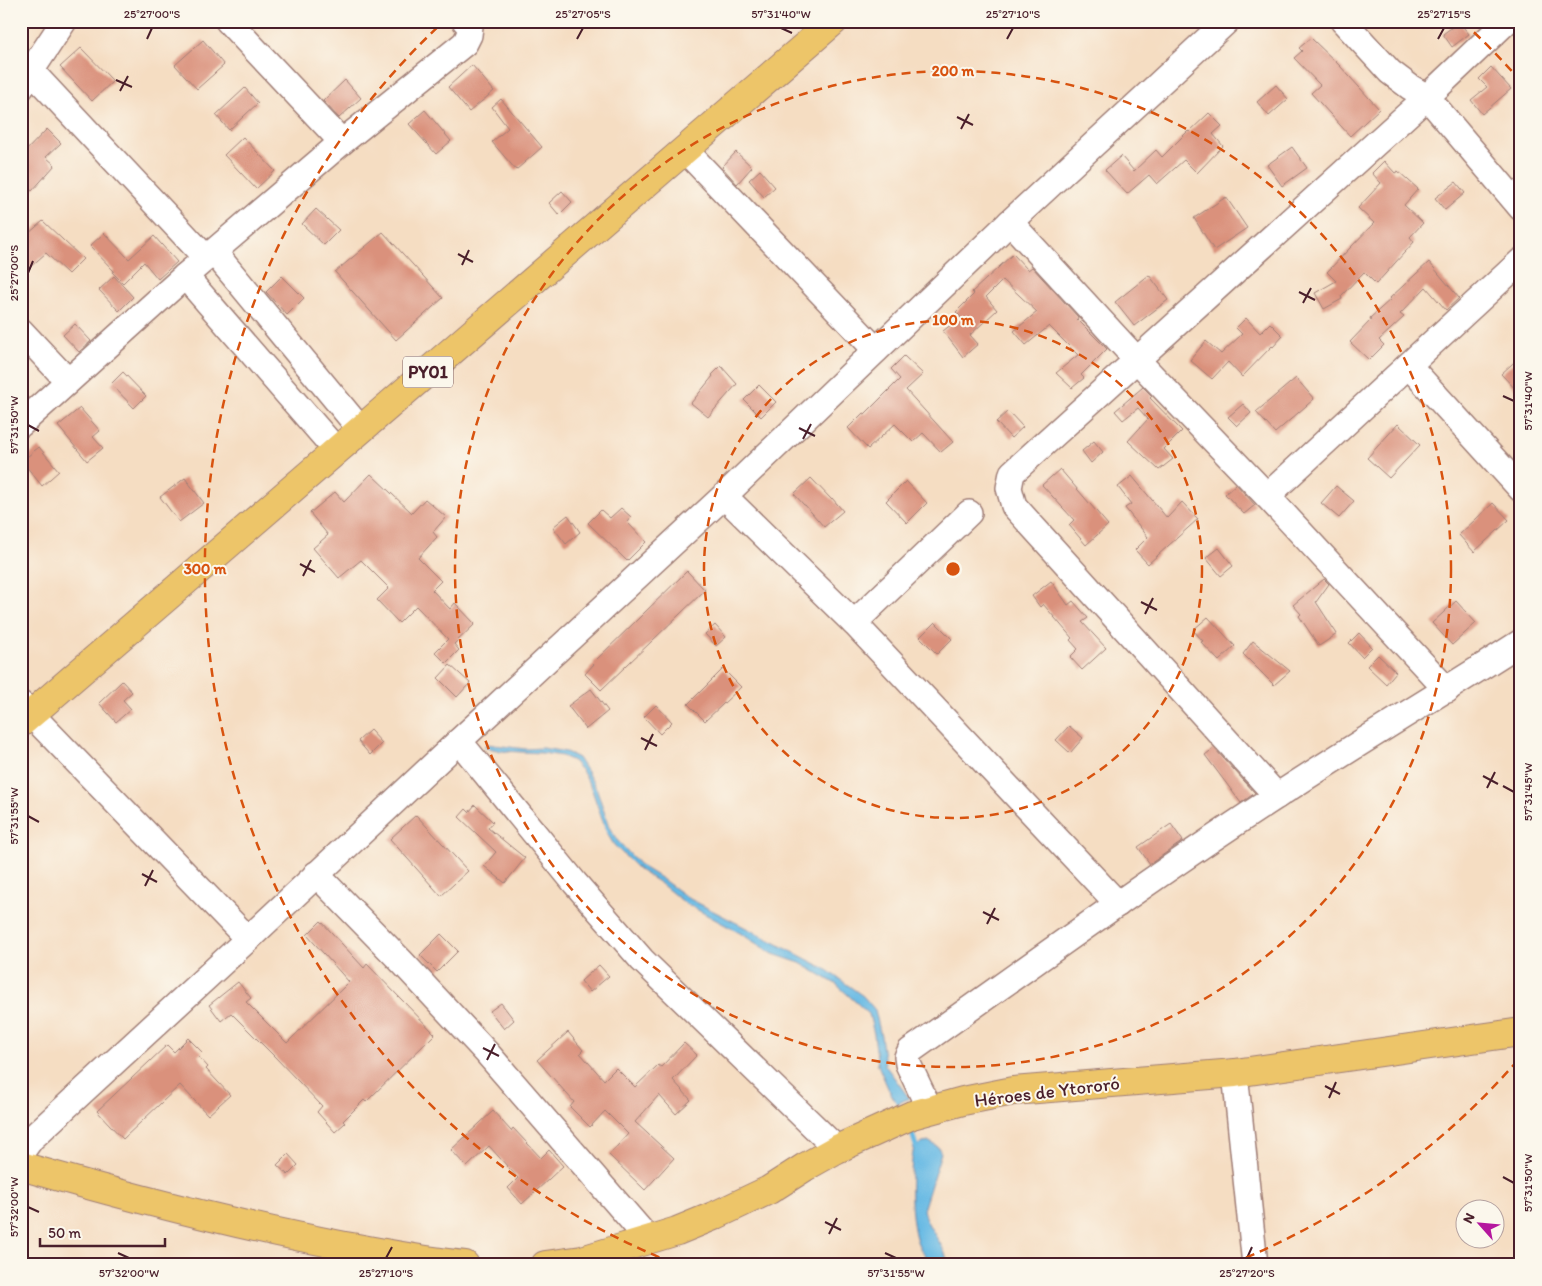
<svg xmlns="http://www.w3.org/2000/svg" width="1542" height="1286" font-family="Itim,sans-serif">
	<rect width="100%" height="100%" fill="#fbf7ec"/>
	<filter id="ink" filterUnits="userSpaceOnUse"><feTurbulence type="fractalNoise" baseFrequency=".02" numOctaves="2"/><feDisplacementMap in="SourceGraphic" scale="10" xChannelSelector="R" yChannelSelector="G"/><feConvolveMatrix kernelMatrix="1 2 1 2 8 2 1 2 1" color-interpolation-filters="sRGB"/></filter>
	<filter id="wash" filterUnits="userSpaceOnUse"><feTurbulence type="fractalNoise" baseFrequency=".0096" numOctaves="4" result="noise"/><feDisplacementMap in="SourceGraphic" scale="20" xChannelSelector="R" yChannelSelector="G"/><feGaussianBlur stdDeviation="1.12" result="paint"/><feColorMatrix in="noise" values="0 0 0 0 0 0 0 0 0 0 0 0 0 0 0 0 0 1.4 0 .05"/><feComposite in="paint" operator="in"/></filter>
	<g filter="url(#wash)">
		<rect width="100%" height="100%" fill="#f5ddc2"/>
		<g fill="#68bae4" stroke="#596c88">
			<polygon points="487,744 525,749 542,748 566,752 578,758 587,772 597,790 609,827 617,840 641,866 662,879 688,898 824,968 863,996 875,1010 881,1036 885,1065 909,1098 897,1104 888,1088 878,1065 874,1034 869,1014 836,984 800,963 773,954 740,933 685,903 660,883 639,870 614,845 607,833 592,790 583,772 573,761 562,756 543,753 502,751 484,747"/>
			<path d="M928,1141L938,1147L941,1153L923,1210C927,1229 946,1245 948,1265H932C928,1259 922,1253 919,1246C909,1226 909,1169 914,1147Z"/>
		</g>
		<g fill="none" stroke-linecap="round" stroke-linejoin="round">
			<polyline stroke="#68bae4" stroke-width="5" points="909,1124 918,1152"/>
		</g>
		<g id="blocks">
			<g fill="#da917c">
				<polygon points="1459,22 1469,34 1452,47 1443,34"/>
				<polygon points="1311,38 1340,66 1379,109 1350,136 1311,93 1320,85 1294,58 1302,51 1299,48"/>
				<polygon points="203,40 224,65 197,89 175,65"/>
				<polygon points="81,48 113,81 92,101 60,67"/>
				<polygon points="472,65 494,91 469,112 448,87"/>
				<polygon points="1491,67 1511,89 1482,114 1471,100 1487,87 1479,79"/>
				<polygon points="345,80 361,98 339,118 323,101"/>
				<polygon points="1276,85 1288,99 1269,116 1257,102"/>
				<polygon points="245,88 258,103 229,130 216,115"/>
				<polygon points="501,99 542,147 516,170 492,142 508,128 492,107"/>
				<polygon points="425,110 451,141 436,154 409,124"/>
				<polygon points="1209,113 1222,126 1213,134 1223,146 1197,173 1184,160 1157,184 1149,175 1127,194 1105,170 1121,156 1134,171 1156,150 1162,157 1188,131 1189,132"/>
				<polygon points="47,129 61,143 46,157 55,165 32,191 21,182 21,156"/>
				<polygon points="243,137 275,171 256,189 224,155"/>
				<polygon points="1292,147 1307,168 1282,186 1267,165"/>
				<polygon points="736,152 752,167 737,184 722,167"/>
				<polygon points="1384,161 1395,173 1398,171 1418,189 1404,205 1423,223 1410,237 1414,242 1376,284 1364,272 1341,296 1342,299 1324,309 1315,293 1336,281 1327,272 1374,223 1358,208 1381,183 1372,173"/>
				<polygon points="760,170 775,187 764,197 749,180"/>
				<polygon points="1456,182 1465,193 1445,210 1435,198"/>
				<polygon points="562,191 572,202 559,215 549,203"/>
				<polygon points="1226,197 1247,228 1214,250 1194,218"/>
				<polygon points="316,209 339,230 324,245 302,224"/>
				<polygon points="43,221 83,259 68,274 46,253 21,275 21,240"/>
				<polygon points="383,232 443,298 396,340 335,272"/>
				<polygon points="104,233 129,259 154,236 177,262 158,279 144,262 123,283 112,272 114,271 90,246"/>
				<polygon points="1013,254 1028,270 1032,267 1078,317 1077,319 1107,349 1081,375 1084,378 1072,388 1056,373 1078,355 1049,326 1026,345 1014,331 1037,312 1003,280 986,297 997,310 970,335 978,344 963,357 943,331 961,317 956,312 974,294 972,292"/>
				<polygon points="1429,262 1459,298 1446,310 1426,287 1400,314 1404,317 1379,340 1384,345 1369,360 1350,342 1371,320 1370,318 1391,299 1390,298"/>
				<polygon points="1149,275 1168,300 1134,326 1115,302"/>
				<polygon points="114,276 133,297 119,311 99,290"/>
				<polygon points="282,276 304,298 287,315 266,292"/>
				<polygon points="1246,318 1260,333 1270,323 1283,336 1273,347 1272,346 1242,377 1228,362 1212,379 1190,360 1206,341 1221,354 1242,334 1236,328"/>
				<polygon points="75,324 91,341 79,352 63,335"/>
				<polygon points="904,356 923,374 906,390 953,442 941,452 923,433 913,442 895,424 868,449 848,428 863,413 865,414 900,379 891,369"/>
				<polygon points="1521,356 1521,395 1501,374"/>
				<polygon points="721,366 737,384 708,417 691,403 713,376 712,375"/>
				<polygon points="123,372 146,396 134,408 111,384"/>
				<polygon points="1296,378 1314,399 1275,433 1256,412"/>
				<polygon points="759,385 776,402 761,417 744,400"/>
				<polygon points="1143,387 1152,396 1150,398 1182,431 1164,449 1173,459 1159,470 1128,441 1148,419 1138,408 1123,420 1115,411"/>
				<polygon points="1243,404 1251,413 1237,426 1228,417"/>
				<polygon points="80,408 100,431 93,437 103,448 87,461 58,426"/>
				<polygon points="1008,411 1023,427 1011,438 996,422"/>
				<polygon points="1398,424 1420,445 1389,478 1367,458"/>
				<polygon points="1094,441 1103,452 1091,463 1082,451"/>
				<polygon points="39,447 59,471 42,486 22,461"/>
				<polygon points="1060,469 1108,525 1086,545 1069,525 1074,520 1042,485"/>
				<polygon points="371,474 412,513 425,499 446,517 433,532 437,537 418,558 441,581 432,590 450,609 455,603 475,624 454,644 459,650 446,663 435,652 448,639 416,606 399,623 377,600 389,588 361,560 339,578 313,548 328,535 310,513 335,492 344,502"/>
				<polygon points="1132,476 1167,518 1182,502 1198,519 1148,564 1135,550 1148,537 1125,508 1131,504 1118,487"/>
				<polygon points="185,478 204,503 179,522 160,497"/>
				<polygon points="811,478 831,499 832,498 843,511 824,527 805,505 804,505 794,494"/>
				<polygon points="906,481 927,503 907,523 886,501"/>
				<polygon points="1236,484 1255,505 1244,514 1225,494"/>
				<polygon points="1336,486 1354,501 1339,518 1321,503"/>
				<polygon points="1493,503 1509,520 1474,552 1459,535"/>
				<polygon points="621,508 631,517 627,522 646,542 627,561 588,523 601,510 610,518"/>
				<polygon points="568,515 580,532 566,544 553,527"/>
				<polygon points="1219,548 1233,566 1221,576 1206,558"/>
				<polygon points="687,571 705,590 601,690 585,674 594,664 593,663"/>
				<polygon points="1324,579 1329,584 1316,602 1337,634 1319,646 1299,616 1301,614 1293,605"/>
				<polygon points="1051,581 1068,605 1073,601 1088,618 1082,622 1106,648 1082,670 1070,657 1078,649 1070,640 1072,638 1043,604 1040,607 1032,596"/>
				<polygon points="1456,601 1476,623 1452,645 1432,623"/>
				<polygon points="1208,617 1235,646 1219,661 1201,642 1203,641 1193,630"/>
				<polygon points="935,622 952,639 937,654 920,637"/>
				<polygon points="715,625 726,637 716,646 705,634"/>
				<polygon points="1359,633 1372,647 1362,657 1349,643"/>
				<polygon points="1253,641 1290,671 1274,685 1243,654"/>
				<polygon points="1378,655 1396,672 1386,684 1367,666"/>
				<polygon points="450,665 470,683 457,697 438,678"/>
				<polygon points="723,669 741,687 705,721 688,704"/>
				<polygon points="122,681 132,692 123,700 131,709 116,722 99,703"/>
				<polygon points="591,689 608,711 586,729 568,706"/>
				<polygon points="656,705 672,722 660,734 644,717"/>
				<polygon points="1069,726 1083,738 1070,753 1056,740"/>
				<polygon points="370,730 382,743 370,755 358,741"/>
				<polygon points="1214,748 1255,793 1241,803 1205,755"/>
				<polygon points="475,805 493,822 488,828 525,858 505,883 484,866 496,852 459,817 466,809 469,812"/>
				<polygon points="416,815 468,871 441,896 390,839"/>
				<polygon points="1171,824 1183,841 1150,864 1138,847"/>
				<polygon points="321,921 364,968 367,964 435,1034 366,1102 364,1100 343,1121 345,1123 335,1132 317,1112 322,1106 274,1056 231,1013 221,1021 209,1005 238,982 251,998 246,1002 287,1043 349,982 307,935"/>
				<polygon points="441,934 458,951 437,972 420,955"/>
				<polygon points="599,965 609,976 590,992 581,981"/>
				<polygon points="501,1003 514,1020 504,1029 490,1011"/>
				<polygon points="568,1032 583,1050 580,1053 604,1080 616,1068 635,1087 658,1065 661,1067 684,1043 697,1055 673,1080 691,1100 676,1114 659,1095 635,1122 674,1158 645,1190 609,1155 628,1134 605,1111 590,1127 570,1107 574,1102 537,1060"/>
				<polygon points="188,1038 202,1052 198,1056 208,1067 206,1069 230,1095 208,1115 180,1085 123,1139 97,1111 167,1045 174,1052"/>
				<polygon points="493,1111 511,1131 513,1128 541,1158 549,1150 563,1166 522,1204 508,1188 518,1178 489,1146 467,1167 451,1150"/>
				<polygon points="288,1154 298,1165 288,1175 277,1165"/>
			</g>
		</g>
	</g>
	<g filter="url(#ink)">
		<use href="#blocks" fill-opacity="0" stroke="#a07e76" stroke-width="1"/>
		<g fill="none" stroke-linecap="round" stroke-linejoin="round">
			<g stroke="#a07e76" stroke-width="28">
				<g id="minor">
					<polyline points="228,21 342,142"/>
					<polyline points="1343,21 1390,72 1410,87 1427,97 1521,208"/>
					<polyline points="31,71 206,258"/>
					<polyline points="21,88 31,71 64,21"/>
					<polyline points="685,150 876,350"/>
					<polyline points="1010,222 1136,359 1267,496 1447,690"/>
					<polyline points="214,252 361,430"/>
					<polyline points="185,276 336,450"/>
					<polyline points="21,331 68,381"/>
					<polyline points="1409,366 1521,489"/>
					<polyline points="21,424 185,276 342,142 465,43 469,35 470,26 465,21"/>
					<polyline points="724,496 854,623 1118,904"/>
					<polyline points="1267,496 1521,261"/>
					<polyline points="854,623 969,513"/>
					<polyline points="21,704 248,939"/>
					<polyline points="459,741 575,883 642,960 837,1149"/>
					<polyline points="1277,796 1014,506 1009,488 1012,473 1427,97 1507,21"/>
					<polyline points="316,874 402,962 487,1053 649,1240"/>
					<polyline points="1235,1073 1255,1265"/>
					<path d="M930,1110L908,1064L907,1057L910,1051C1032,965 1152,877 1277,796C1358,743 1440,694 1521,642"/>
					<polyline points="21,1153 31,1139 248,939 459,741 724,496 1010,222 1227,21"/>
				</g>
			</g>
			<g stroke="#a07e76" stroke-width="30">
				<g id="major">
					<path d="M21,1166C128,1197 236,1225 345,1246C385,1253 424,1261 465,1265"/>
					<polyline points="545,1265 582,1260 677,1231 716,1215 769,1190 805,1167 837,1149 912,1115 963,1101 1013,1091 1235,1073 1521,1032"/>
				</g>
			</g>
			<g stroke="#a07e76" stroke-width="30">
				<polyline id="highway" points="21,723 834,21"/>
			</g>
			<use href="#minor" stroke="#fff" stroke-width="25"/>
			<use href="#major" stroke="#edc569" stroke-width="28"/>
			<use href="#highway" stroke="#edc569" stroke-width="28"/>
		</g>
	</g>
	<path fill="none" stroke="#4a1f2b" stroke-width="2" d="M781,28L792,33M147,39L152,28M577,39L583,28M1007,39L1013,28M1438,39L1444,28M116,80L132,87M120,91L128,76M957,117L973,125M961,129L969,114M458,254L473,262M462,265L469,250M28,273L33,261M1299,292L1315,300M1303,303L1311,288M1503,396L1514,401M28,425L39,431M799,428L815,436M803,439L811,424M300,564L315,572M303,576L311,560M1141,602L1157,610M1145,614L1153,598M641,738L657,746M645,750L653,734M1483,776L1498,784M1503,786L1514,792M1487,788L1495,772M28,816L39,822M142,874L157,882M145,886L153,870M983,912L999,920M987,924L995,908M483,1048L499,1056M487,1060L495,1044M1325,1086L1340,1094M1329,1098L1336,1082M1503,1177L1514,1183M28,1207L39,1212M825,1222L841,1230M829,1234L837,1218M118,1253L129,1258M885,1253L896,1258M386,1258L392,1247M1247,1258L1252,1247"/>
	<g fill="none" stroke="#d8530f" stroke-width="2.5" stroke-dasharray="9 6">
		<circle cx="953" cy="569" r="249"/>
		<circle cx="953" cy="569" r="498"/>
		<path d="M1518 1060A748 748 0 0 1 1233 1263M673 1263A748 748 0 0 1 443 22M1463 22A748 748 0 0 1 1518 78"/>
	</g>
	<g text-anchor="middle" stroke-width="4" stroke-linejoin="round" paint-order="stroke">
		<rect fill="#fbf7ec" stroke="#7f6065" stroke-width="1" x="403" y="356.5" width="50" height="31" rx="4"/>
		<g font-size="18" font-weight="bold" fill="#4a1f2b">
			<text x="428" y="378">PY01</text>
		</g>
		<g font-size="19" fill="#4a1f2b" stroke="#fbf7ec">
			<text transform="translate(1047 1091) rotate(-7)" y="7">Héroes de Ytororó</text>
		</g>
	</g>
	<circle cx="953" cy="569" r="8" fill="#d8530f" stroke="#fbf7ec" stroke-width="2.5"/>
	<g font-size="15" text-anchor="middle" font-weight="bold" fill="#d8530f" stroke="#fbf7ec" stroke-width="4" stroke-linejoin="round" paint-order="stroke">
		<text x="953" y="76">200 m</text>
		<text x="953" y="325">100 m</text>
		<text x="205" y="574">300 m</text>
	</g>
	<rect width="1542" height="1286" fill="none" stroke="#fbf7ec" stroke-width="55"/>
	<g transform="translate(1480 1224) rotate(297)"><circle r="24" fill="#fbf7ec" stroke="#b4a19f"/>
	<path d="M0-4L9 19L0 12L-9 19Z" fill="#b5179e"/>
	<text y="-8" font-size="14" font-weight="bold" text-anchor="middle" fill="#4a1f2b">N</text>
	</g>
	<path d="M40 1238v8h125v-8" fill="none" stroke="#4a1f2b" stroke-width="2.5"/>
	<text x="48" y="1238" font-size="15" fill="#4a1f2b" stroke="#fbf7ec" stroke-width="4" paint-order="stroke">50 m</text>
	<rect x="28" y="28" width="1486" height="1230" fill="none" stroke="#4a1f2b" stroke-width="2"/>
	<g font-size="12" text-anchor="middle" fill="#4a1f2b">
		<text x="152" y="18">25°27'00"S</text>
		<text x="583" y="18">25°27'05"S</text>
		<text x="781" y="18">57°31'40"W</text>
		<text x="1013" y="18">25°27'10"S</text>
		<text x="1444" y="18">25°27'15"S</text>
		<text transform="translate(14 273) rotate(-90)" y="4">25°27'00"S</text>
		<text transform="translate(1528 401) rotate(-90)" y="4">57°31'40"W</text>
		<text transform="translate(14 425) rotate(-90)" y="4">57°31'50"W</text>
		<text transform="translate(1528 792) rotate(-90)" y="4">57°31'45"W</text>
		<text transform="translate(14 816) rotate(-90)" y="4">57°31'55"W</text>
		<text transform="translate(1528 1183) rotate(-90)" y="4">57°31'50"W</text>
		<text transform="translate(14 1207) rotate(-90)" y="4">57°32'00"W</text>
		<text x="129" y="1277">57°32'00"W</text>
		<text x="386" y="1277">25°27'10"S</text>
		<text x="896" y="1277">57°31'55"W</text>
		<text x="1247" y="1277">25°27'20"S</text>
	</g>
</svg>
